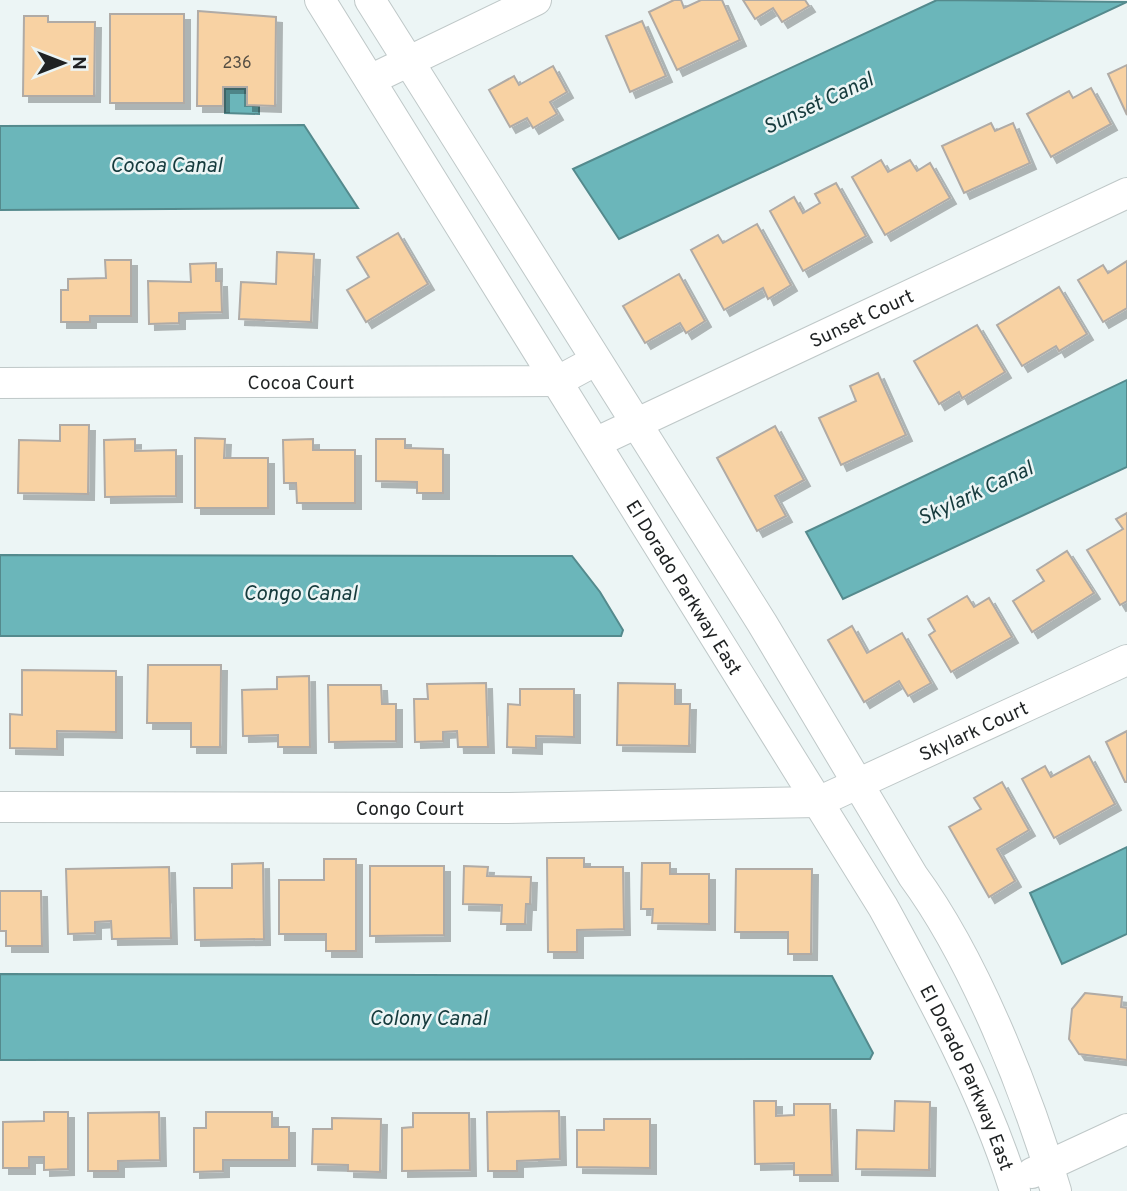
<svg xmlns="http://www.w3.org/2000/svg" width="1127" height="1191" font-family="Overpass,sans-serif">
	<defs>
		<filter id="shadow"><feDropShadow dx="6" dy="6" stdDeviation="0" flood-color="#0004"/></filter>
	</defs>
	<rect width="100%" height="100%" fill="#ecf5f5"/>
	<g fill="#6bb6ba" stroke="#548a8d" stroke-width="2">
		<polygon points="937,0 1127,2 619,239 573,169"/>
		<polygon points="225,89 245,89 245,106 259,106 259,114 225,113"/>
		<polygon points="304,125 358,208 0,210 0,126"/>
		<polygon points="1127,380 1127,467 843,599 806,532"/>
		<polygon points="0,555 572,556 600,592 623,630 621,636 0,636"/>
		<polygon points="1127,847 1127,934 1062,964 1030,893"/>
		<polygon points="0,974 832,976 873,1053 870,1059 0,1060"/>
	</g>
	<g fill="#f8d2a3" stroke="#b0aba6" stroke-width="2" filter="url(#shadow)">
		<polygon points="674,0 681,0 684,8 701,0 722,0 740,40 677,70 649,12"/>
		<polygon points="743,0 805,0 809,6 782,22 773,8 755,19"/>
		<polygon points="198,11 276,17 275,106 247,105 247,87 223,87 223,106 197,106"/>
		<rect x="110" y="14" width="74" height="89"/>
		<polygon points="24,16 48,16 48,22 95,22 94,96 23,96"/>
		<polygon points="642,21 666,76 630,92 606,36"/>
		<polygon points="1127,65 1127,115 1108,74"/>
		<polygon points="553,66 567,92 550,102 557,114 533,128 527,118 510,127 489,90 514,76 519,85"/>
		<polygon points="1091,88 1111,124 1051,157 1027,114 1069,91 1073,98"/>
		<polygon points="991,123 995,131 1013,123 1030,163 964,193 942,146"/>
		<polygon points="881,160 888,172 910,160 917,171 930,163 950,198 885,235 852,177"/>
		<polygon points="836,183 866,236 803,271 770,211 794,197 803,213 820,203 815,194"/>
		<polygon points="757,224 791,285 768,299 763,288 724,310 691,250 718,235 723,243"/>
		<polygon points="398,233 428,284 366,322 347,290 369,277 357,257"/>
		<polygon points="277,252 314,254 311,322 239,319 241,282 276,284"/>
		<polygon points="105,260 131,260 131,316 90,316 90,322 61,322 61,290 68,290 68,279 106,278"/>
		<polygon points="1127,261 1127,308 1103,322 1078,280 1103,265 1108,273"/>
		<polygon points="216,263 216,281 221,281 222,312 179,313 179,323 149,324 148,281 191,282 190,264"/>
		<polygon points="679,274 705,321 686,333 680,323 645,343 623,306"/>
		<polygon points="1059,287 1087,334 1059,351 1056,346 1022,366 997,325"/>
		<polygon points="977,325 1005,372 962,398 959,392 939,404 914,361"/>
		<polygon points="878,373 906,435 841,465 819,418 856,401 850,386"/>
		<polygon points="60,425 89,425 88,494 18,493 19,440 60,441"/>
		<polygon points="775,426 804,480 775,496 786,516 757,531 717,458"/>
		<polygon points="195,438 225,439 224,458 268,458 268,508 195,508"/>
		<polygon points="135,439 135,451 176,450 176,496 105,497 104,440"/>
		<polygon points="313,439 313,450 355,450 355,503 297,503 296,483 284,483 283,440"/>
		<polygon points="376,439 405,439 405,448 443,449 443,493 417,493 417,482 376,481"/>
		<polygon points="1127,513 1127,601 1120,605 1087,550 1123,529 1116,519"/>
		<polygon points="1067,551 1094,593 1032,632 1013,601 1044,581 1037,570"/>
		<polygon points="967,596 974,607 989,598 1012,637 951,672 929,635 935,631 928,619"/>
		<polygon points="852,626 867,653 902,633 931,683 908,696 899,681 864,702 828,640"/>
		<polygon points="148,665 221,665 220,747 191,747 191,723 147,723"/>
		<polygon points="22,670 116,671 116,732 57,731 57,749 10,748 10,714 22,715"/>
		<polygon points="309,676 310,747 278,747 278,735 243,736 242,690 277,689 277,677"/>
		<polygon points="486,683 488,747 458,747 457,731 443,732 443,741 415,742 414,699 428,699 427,684"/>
		<polygon points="618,683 675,684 675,704 690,704 689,746 617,745"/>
		<polygon points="328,685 381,685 382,704 396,704 396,741 329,742"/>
		<polygon points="520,689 574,689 574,737 536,736 536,748 507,747 508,704 520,705"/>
		<polygon points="1127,731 1127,782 1125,782 1106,742"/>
		<polygon points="1089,756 1115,804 1054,838 1022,779 1045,766 1051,777"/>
		<polygon points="1002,782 1029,830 997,849 1015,881 989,897 949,827 981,809 974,798"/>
		<polygon points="547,858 584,858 584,867 623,867 624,929 577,930 577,952 548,952"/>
		<polygon points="324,859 356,859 356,951 326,951 326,934 279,934 279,880 324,880"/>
		<polygon points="263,863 264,939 195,940 194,888 232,888 232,864"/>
		<polygon points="642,863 670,863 670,874 709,874 709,924 652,923 653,909 641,909"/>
		<polygon points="370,866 444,866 444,935 370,936"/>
		<polygon points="464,866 488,867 487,876 531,877 530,904 526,904 525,924 501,924 502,905 463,904"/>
		<polygon points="169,867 171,938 112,939 111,921 95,922 95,933 68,934 66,869"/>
		<polygon points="736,869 812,869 811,954 788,954 788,932 735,932"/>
		<polygon points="0,891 41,891 42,946 6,946 6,931 0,931"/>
		<polygon points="1085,993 1122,997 1121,1007 1127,1008 1127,1060 1079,1054 1069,1039 1072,1009"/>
		<polygon points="754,1101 776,1101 776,1116 794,1115 794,1104 830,1104 832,1175 794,1175 794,1163 755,1164"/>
		<polygon points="895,1101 930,1102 929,1170 856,1169 857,1130 894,1131"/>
		<polygon points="559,1111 560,1159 517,1161 517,1171 488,1171 487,1112"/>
		<polygon points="44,1112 68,1112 68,1169 44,1170 44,1157 29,1157 29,1168 3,1168 3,1122 44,1121"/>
		<polygon points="159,1112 160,1160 118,1161 118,1171 88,1171 88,1113"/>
		<polygon points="206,1112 272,1112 272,1127 289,1127 289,1160 223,1160 223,1171 194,1172 194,1128 206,1128"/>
		<polygon points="413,1113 469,1113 470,1170 402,1171 402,1128 413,1127"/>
		<polygon points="332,1118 381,1119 380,1172 348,1171 348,1165 312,1164 313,1129 332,1129"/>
		<polygon points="604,1119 650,1119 650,1168 577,1167 577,1130 604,1130"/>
	</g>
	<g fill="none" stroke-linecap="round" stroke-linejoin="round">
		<g stroke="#bfc8c8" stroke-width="32">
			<g id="minor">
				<path id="s1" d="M320,0L883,907C933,998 984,1092 1015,1191"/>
				<path d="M370,0L762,623L913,876C974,959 1027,1092 1056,1191"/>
				<polyline points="370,80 536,0"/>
				<path id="s2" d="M0,383L558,381L595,361"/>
				<path id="s3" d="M597,442L1127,193"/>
				<path id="s4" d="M0,807L505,808L818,802L1127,660"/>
				<polyline points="1032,1173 1127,1129"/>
			</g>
		</g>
		<use href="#minor" stroke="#fff" stroke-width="30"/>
	</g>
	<g text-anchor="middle" stroke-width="5" stroke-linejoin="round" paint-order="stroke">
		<g font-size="16" fill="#554e43">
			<text x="237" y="68">236</text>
		</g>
		<g font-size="19" fill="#1f2223" stroke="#ecf5f5">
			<text dy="7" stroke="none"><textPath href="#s3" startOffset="292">Sunset Court</textPath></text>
			<text dy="7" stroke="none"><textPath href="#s2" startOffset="301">Cocoa Court</textPath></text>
			<text dy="7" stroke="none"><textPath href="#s1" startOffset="691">El Dorado Parkway East</textPath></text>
			<text dy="7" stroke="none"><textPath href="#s4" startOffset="989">Skylark Court</textPath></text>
			<text dy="7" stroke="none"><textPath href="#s4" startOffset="410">Congo Court</textPath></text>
			<text dy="7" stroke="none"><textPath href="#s1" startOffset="1258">El Dorado Parkway East</textPath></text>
		</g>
		<g font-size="21" font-style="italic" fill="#163b3d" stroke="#ecf5f5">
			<text transform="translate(818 103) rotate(-25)" y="7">Sunset Canal</text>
			<text x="166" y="172">Cocoa Canal</text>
			<text transform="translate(975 493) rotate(-25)" y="7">Skylark Canal</text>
			<text x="300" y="600">Congo Canal</text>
			<text x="428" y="1025">Colony Canal</text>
		</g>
	</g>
	<g transform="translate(63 63) rotate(90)" stroke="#ecf5f5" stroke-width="5" paint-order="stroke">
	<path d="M0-5L12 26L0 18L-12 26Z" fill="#1f2223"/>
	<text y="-10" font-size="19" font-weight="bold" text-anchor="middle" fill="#1f2223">N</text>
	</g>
</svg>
